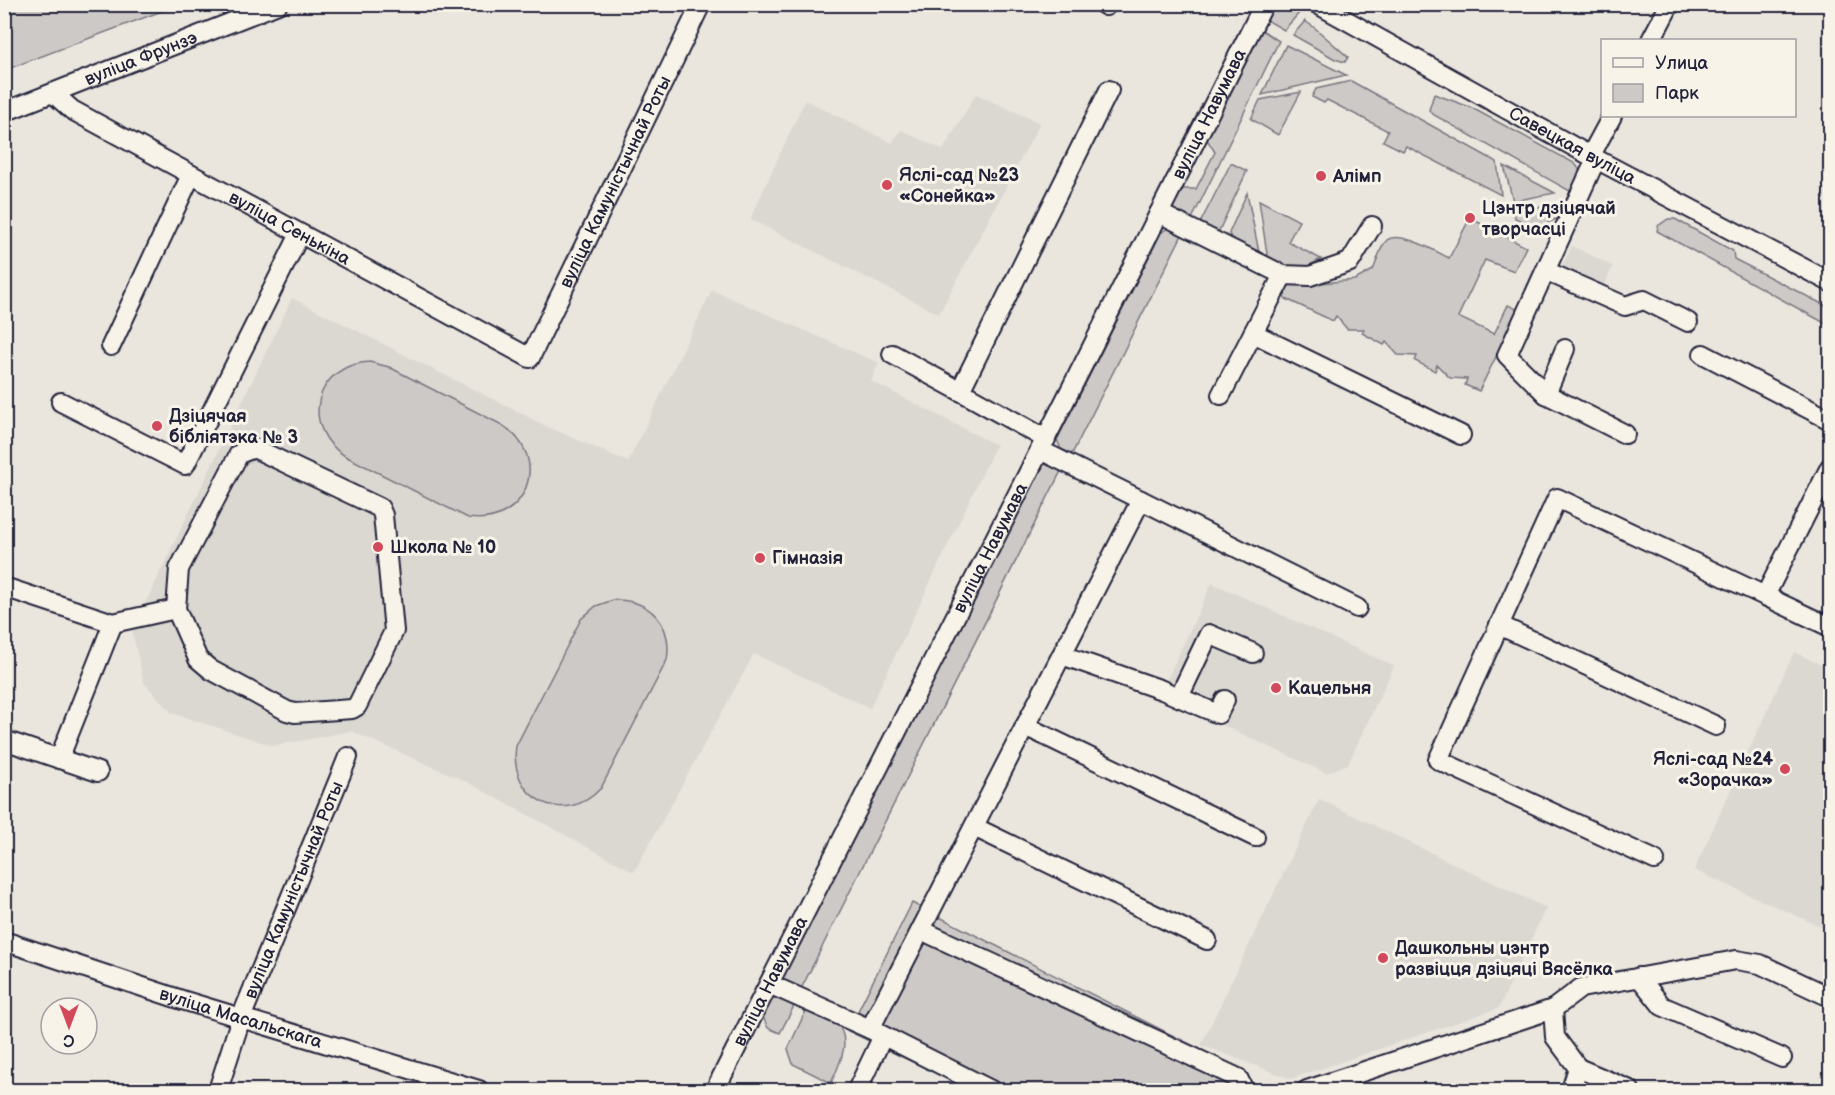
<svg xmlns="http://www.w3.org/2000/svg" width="1835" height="1095" font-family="'Balsamiq Sans',sans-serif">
	<rect width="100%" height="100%" fill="#eae6de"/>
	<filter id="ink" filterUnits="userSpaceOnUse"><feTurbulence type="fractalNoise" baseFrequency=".0167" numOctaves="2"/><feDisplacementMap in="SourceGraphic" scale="12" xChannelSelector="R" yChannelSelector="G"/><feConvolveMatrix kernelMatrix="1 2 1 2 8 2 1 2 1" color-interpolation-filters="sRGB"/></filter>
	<g filter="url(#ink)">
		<g fill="#dbd8d2">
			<polygon points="976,94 1040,123 939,314 750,219 805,100 892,143 901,130 943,150"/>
			<polygon points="1572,246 1613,266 1603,288 1561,268"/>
			<polygon points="712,290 879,363 871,381 996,445 870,708 754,654 634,872 463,780 351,731 274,746 172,713 144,683 132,631 292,298 546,426 628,462"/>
			<polygon points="1212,583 1394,666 1348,764 1326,773 1159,696"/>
			<polygon points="1794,652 1830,669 1830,929 1828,930 1694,870"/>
			<polygon points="1319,799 1546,908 1499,1008 1291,1079 1201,1045"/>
		</g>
		<g fill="#cdc9c6" stroke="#787680" stroke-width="1.5">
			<polygon points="5,4 178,4 178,5 5,70"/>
			<polygon points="1282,6 1288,6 1300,12 1284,30 1263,18 1269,11"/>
			<polygon points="1305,21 1315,28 1348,57 1345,62 1335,59 1293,35"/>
			<path d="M1257,27L1279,41L1189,225C1170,214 1170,208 1179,189H1196L1215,152L1204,135Z"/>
			<polygon points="1286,45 1346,75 1262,95"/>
			<polygon points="1351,81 1497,162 1501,195 1406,146 1403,151 1383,141 1388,131 1327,100 1324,103 1312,97 1316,89"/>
			<polygon points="1301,92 1278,135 1251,119 1260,100"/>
			<path d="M1434,94L1470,107L1574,163C1585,173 1580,181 1575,194L1434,115L1429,110Z"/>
			<polygon points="1231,163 1247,171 1216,237 1197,229"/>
			<polygon points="1504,166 1555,193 1513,201"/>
			<polygon points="1247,193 1260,257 1231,239 1229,233"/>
			<path d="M1259,200L1299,221L1288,242L1321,259C1295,274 1295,272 1268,261Z"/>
			<polygon points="1572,201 1564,216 1536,228 1515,218 1514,212"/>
			<path d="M1470,218L1526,247L1514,271L1485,260L1458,317L1494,334L1508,305L1519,310L1479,391L1465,385L1467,379L1450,378L1437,365L1435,371L1415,361L1417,356L1398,355L1386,342L1384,345L1362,333L1364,329H1347L1336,316L1333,321L1284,298L1286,289L1293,283L1309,284L1355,280L1373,270C1377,262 1380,246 1387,240C1400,230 1437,252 1449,258Z"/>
			<polygon points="1668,219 1675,219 1733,251 1734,259 1830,308 1830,326 1657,231 1658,226"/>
			<polygon points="1169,227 1182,235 1072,454 1061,449 1057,440 1161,233"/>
			<path d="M370,362L389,367L502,425C553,457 527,527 468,518L345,456C299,427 315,364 370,362Z"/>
			<polygon points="1044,459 1062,469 801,989 781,979"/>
			<path d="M613,600C650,599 673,624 667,660L601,788C565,828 508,799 516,746L581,619L596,606Z"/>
			<polygon points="912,903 1233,1066 1240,1090 971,1090 848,1031"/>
			<polygon points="781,995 796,1002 780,1033 768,1028 761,1013 771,998"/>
			<path d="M807,1008C815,1012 827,1015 834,1021C854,1037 839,1066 831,1083L793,1064L788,1049Z"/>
		</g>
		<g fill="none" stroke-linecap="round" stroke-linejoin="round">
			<g stroke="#22223b" stroke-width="22">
				<g id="minor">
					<polyline points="1103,4 1106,6"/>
					<path id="s1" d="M1317,4L1596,159L1830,282"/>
					<polyline points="1651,40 1670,4"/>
					<path id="s2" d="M53,93L72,110L530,358L701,4"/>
					<path id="s3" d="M4,112L278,4"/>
					<polyline points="1591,155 1612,116"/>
					<polyline points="1596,159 1507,355 1546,394 1625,434"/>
					<polyline points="1159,213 1283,275 1310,276 1350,262 1372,226"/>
					<polyline points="1546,271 1625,306 1644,300 1688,322"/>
					<polyline points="1253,333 1461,435"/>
					<polyline points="111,346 191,175"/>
					<polyline points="892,354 960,391"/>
					<polyline points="1703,354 1830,420"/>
					<polyline points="1546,394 1565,349"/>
					<polyline points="1221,395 1283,275"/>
					<polyline points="61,402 185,465 300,234"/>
					<polyline points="1046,439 960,391 1109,90"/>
					<polygon points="254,448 380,508 383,515 394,631 357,706 352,709 295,713 287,711 211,670 198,659 176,609 179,569 239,454"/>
					<polyline points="1830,467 1765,596 1830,627"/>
					<polyline points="1141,500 1357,608"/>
					<polyline points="4,587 113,623 59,759"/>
					<polyline points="113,623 176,609"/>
					<polyline points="1499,625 1716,726"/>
					<polyline points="1062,655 1162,690 1218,714 1225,700"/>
					<polyline points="1179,697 1209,634 1253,653"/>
					<polyline points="1025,726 1255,837"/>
					<polyline points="4,740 98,772"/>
					<polyline points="974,827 1207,940"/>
					<polyline points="1655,860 1438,760 1557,498 1765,596"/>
					<polyline points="921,930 1238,1078 1244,1090"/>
					<path id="s4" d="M4,941L182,1000L479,1090"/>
					<polyline points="1639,977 1662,1006 1782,1058"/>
					<polyline points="769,984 870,1029 1141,500 1040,450"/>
					<polyline points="1553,1009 1581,988 1736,960 1760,964 1830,997"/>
					<polyline points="870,1029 991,1090"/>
					<polyline points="1578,1068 1630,1090"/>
					<path id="s5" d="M218,1090L241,1018L348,757"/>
					<path id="s6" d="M715,1090L1084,363L1264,4"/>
					<polyline points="857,1090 883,1036"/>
					<polyline points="1307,1090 1553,1009 1555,1037 1578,1068 1571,1090"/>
				</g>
			</g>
			<use href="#minor" stroke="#f7f3e8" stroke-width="18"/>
		</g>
	</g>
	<g fill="#d1495b" stroke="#f7f3e8" stroke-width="2">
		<circle cx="1321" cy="176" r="6"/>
		<circle cx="887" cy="185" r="6"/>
		<circle cx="1470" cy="218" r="6"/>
		<circle cx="157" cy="426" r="6"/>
		<circle cx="378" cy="547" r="6"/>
		<circle cx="760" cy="558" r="6"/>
		<circle cx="1276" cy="688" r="6"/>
		<circle cx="1785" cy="769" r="6"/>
		<circle cx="1383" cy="958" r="6"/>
	</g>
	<g text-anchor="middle" stroke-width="6" stroke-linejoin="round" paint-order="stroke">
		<g font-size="18" fill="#22223b" stroke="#f7f3e8">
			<text dy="6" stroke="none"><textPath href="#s3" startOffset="147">вуліца Фрунзэ</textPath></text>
			<text dy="6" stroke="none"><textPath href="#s6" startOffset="1094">вуліца Навумава</textPath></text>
			<text dy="6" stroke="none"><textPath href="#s1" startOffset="292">Савецкая вуліца</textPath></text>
			<text dy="6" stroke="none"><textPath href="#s2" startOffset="742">вуліца Камуністычнай Роты</textPath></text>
			<text dy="6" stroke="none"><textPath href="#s2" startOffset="273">вуліца Сенькіна</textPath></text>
			<text dy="6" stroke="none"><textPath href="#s6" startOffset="608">вуліца Навумава</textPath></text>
			<text dy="6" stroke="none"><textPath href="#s5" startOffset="214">вуліца Камуністычнай Роты</textPath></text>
			<text dy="6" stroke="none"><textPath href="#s6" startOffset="122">вуліца Навумава</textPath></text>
			<text dy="6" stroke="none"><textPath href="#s4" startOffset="249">вуліца Масальскага</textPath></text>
		</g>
		<g font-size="18" font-weight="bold" fill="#22223b" stroke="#f7f3e8" text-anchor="start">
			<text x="899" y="181">Яслі-сад №23<tspan x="899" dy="21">«Сонейка»</tspan></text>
			<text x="1333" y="182">Алімп</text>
			<text x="1482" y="214">Цэнтр дзіцячай<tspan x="1482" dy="21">творчасці</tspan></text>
			<text x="169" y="422">Дзіцячая<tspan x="169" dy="21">бібліятэка № 3</tspan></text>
			<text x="390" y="553">Школа № 10</text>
			<text x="772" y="564">Гімназія</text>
			<text x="1288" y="694">Кацельня</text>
			<text x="1773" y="765" text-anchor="end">Яслі-сад №24<tspan x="1773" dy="21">«Зорачка»</tspan></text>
			<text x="1395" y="954">Дашкольны цэнтр<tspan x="1395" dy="21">развіцця дзіцяці Вясёлка</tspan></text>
		</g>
	</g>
	<rect width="1835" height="1095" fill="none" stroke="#f7f3e8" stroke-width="24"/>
	<rect x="12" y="12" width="1811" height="1071" fill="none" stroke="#22223b" stroke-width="2" filter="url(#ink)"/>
	<rect x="1601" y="39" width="195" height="78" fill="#f7f3e8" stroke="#a29fa3" stroke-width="1.5"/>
	<rect x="1613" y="58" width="30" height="9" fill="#f7f3e8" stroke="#a29fa3" stroke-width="1.5"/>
	<text x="1655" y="69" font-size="18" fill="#22223b">Улица</text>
	<rect x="1613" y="84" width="30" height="18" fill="#cdc9c6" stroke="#a29fa3" stroke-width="1.5"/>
	<text x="1655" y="99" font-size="18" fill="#22223b">Парк</text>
	<g transform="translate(69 1026) rotate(180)"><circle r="28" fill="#f7f3e8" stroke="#a29fa3" stroke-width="1.5"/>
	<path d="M0-4.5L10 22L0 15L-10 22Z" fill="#d1495b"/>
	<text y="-9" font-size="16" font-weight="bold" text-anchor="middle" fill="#22223b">С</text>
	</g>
</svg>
